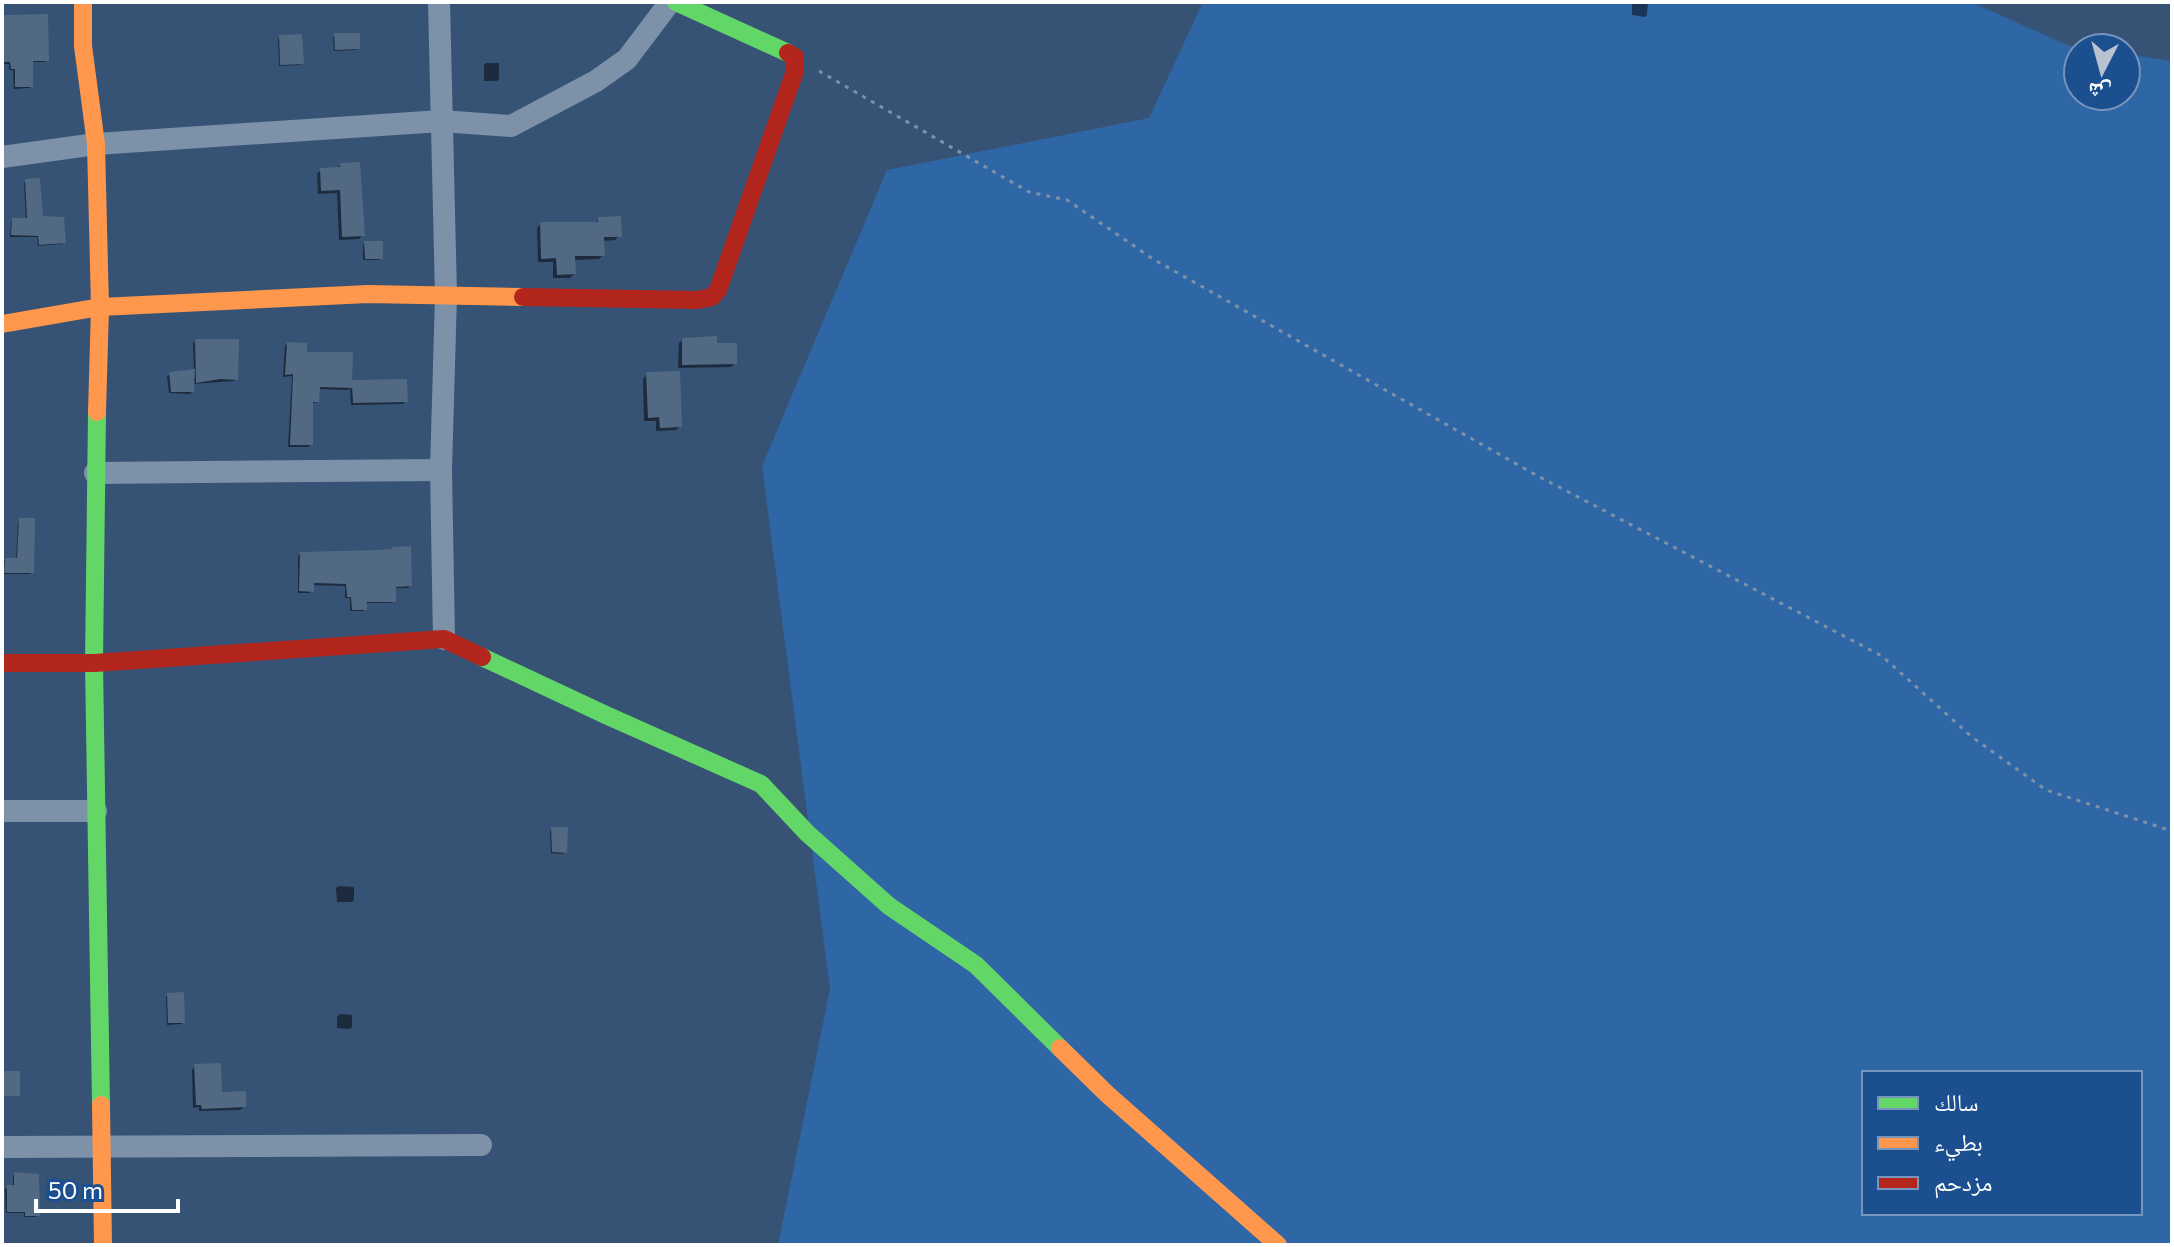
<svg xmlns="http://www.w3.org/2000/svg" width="2174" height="1247" font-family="Commissioner,'Noto Naskh Arabic',sans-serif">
	<rect width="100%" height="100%" fill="#365274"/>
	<path fill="#2f66a5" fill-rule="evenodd" d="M1203,2H1971L2067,45L2086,48H2078V96H2126V54L2172,61V1245H778L830,989L762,466L887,170L1149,118ZM1864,1073H2140V1213H1864Z"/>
	<g fill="#0007">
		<polygon points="1632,2 1648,2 1647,15 1645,17 1632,15"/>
		<polygon points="2,17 47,60 45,62 31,62 31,86 29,88 14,89 13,70 9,70 9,64 2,64"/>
		<polygon points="335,35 358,48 356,50 334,51 333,38"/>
		<polygon points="280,37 302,63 300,65 279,66 278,39"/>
		<polygon points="486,63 499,63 499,79 497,81 484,81 484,65"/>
		<polygon points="341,164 363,235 359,239 339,240 337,193 318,194 317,174 321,170 336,169"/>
		<polygon points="26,181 41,218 64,242 62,244 38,246 37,237 10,237 11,222 13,220 26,220 24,183"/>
		<polygon points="599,219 619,236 615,240 602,241 603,255 599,259 574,260 574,274 570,278 553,278 553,262 538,262 537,228 541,224 594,224"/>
		<polygon points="365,243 381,258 379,260 363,260 363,245"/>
		<polygon points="683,340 715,345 735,363 731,367 678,368 679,343"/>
		<polygon points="196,341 236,379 234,381 192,384 192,392 190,394 169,393 167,376 170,374 194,371 193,343"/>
		<polygon points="287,344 350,382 406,401 403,404 351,405 350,387 348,390 318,389 317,402 311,404 311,444 308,447 288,447 292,376 283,377 285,346"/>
		<polygon points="647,374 680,426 676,430 656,431 656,421 644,421 643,379"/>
		<polygon points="20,520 32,572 30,574 3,574 3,562 5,560 16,560 18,523"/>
		<polygon points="301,554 410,586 408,588 394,588 394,601 391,603 365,603 365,609 363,611 350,611 350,598 345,598 345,586 312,585 310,593 298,593 298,556"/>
		<polygon points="552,829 565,852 563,854 551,853 550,831"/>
		<polygon points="338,886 354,887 354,900 352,902 337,902 336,888"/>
		<polygon points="168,995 183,1022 181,1024 167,1025 166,997"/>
		<polygon points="340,1014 352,1015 352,1027 350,1029 337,1028 337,1017"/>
		<polygon points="195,1066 220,1095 244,1107 240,1110 199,1111 199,1107 193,1108 192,1070"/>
		<polygon points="15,1174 38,1215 36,1217 24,1217 24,1213 6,1213 5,1189 13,1187 13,1176"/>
	</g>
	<g fill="#526984">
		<polygon points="48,14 49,61 33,61 33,87 15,87 15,69 11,69 10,62 2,62 2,15"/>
		<polygon points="334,33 360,33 360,49 335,50"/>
		<polygon points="302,34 304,64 280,65 279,35"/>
		<polygon points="360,162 365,236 342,237 340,190 321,191 320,168 340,167 340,163"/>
		<polygon points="40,178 43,216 64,217 66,243 39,245 38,236 11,235 12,218 27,218 25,179"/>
		<polygon points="621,216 622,237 604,237 605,256 575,256 576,274 557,275 556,258 541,259 540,222 598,222 598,217"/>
		<polygon points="364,241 383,241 383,259 365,259"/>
		<polygon points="717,336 717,343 737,343 737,364 682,365 682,338"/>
		<polygon points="195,339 239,339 238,380 220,379 196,383"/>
		<polygon points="287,342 307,343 307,352 353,352 352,380 407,379 408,402 353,403 352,386 352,388 320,387 319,402 313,402 313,445 290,445 293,374 285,375"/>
		<polygon points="195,369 194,392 171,392 169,372"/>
		<polygon points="680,371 682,427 660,428 659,417 648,418 646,372"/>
		<polygon points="19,518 35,518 34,573 4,573 5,558 17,558"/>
		<polygon points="411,546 412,586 396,587 396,602 367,602 367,610 352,610 351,597 347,597 346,584 314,583 314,592 299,591 300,552 379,550 392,549 392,547"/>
		<polygon points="551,827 568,827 567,853 552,852"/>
		<polygon points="184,992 185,1023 168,1023 167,993"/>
		<polygon points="221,1063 222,1092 246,1091 246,1107 202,1109 201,1105 196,1105 194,1064"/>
		<rect x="2" y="1071" width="18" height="25"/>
		<polygon points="14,1172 39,1174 40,1216 25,1216 25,1212 7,1212 7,1185 14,1185"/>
	</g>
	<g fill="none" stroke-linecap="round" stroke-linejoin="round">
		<polyline stroke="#7d92a8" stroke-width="3" stroke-dasharray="4 6" stroke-linecap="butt" points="819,71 1029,192 1067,200 1153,259 1536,475 1882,656 1972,737 2046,790 2172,831"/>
		<g stroke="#7d92a8" stroke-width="22">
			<polyline points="439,2 446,295 441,470 444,639"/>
			<polyline points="2,157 96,144 441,121 511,126 596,81 627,59 670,2"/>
			<polyline points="95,473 441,470"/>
			<polyline points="2,811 96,811"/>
			<polyline points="2,1147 481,1145"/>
		</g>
		<g stroke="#63d668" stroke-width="18">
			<polyline points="676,2 788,53"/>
			<polyline points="97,412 94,663 101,1105"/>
			<polyline points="482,657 608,716 761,784 807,833 889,906 976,965 1060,1048"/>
		</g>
		<g stroke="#ff974d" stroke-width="18">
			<polyline points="83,2 83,46 96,144 100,307 97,412"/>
			<polyline points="2,324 100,307 368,294 523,297"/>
			<polyline points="1060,1048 1107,1094 1278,1245"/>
			<polyline points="101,1105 103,1245"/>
		</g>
		<g stroke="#b3261e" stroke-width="18">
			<polyline points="523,297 697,300 712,297 718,290 795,71 795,57 788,53"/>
			<polyline points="2,663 94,663 444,639 482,657"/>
		</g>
	</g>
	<rect width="2174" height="1247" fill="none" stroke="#ffffff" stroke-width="8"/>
	<rect x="1862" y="1071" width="280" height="144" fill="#1b4f8f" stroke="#7695bc" stroke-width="2"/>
	<rect x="1878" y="1097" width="40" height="12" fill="#63d668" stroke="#7695bc" stroke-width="2"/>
	<text x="1934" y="1111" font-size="24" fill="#ffffff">سالك</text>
	<rect x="1878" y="1137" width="40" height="12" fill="#ff974d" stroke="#7695bc" stroke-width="2"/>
	<text x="1934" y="1151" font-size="24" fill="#ffffff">بطيء</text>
	<rect x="1878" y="1177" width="40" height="12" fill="#b3261e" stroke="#7695bc" stroke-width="2"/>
	<text x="1934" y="1191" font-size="24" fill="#ffffff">مزدحم</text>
	<g transform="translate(2102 72) rotate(186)"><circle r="38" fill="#1b4f8f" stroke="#7695bc" stroke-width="2"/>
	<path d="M0-6L14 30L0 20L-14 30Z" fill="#b9c2ce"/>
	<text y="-12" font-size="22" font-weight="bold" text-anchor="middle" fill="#ffffff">ش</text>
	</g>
	<path d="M36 1199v12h142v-12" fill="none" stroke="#ffffff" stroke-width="4"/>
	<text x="48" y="1199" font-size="24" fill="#ffffff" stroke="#1b4f8f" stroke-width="6" paint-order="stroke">50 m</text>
</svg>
